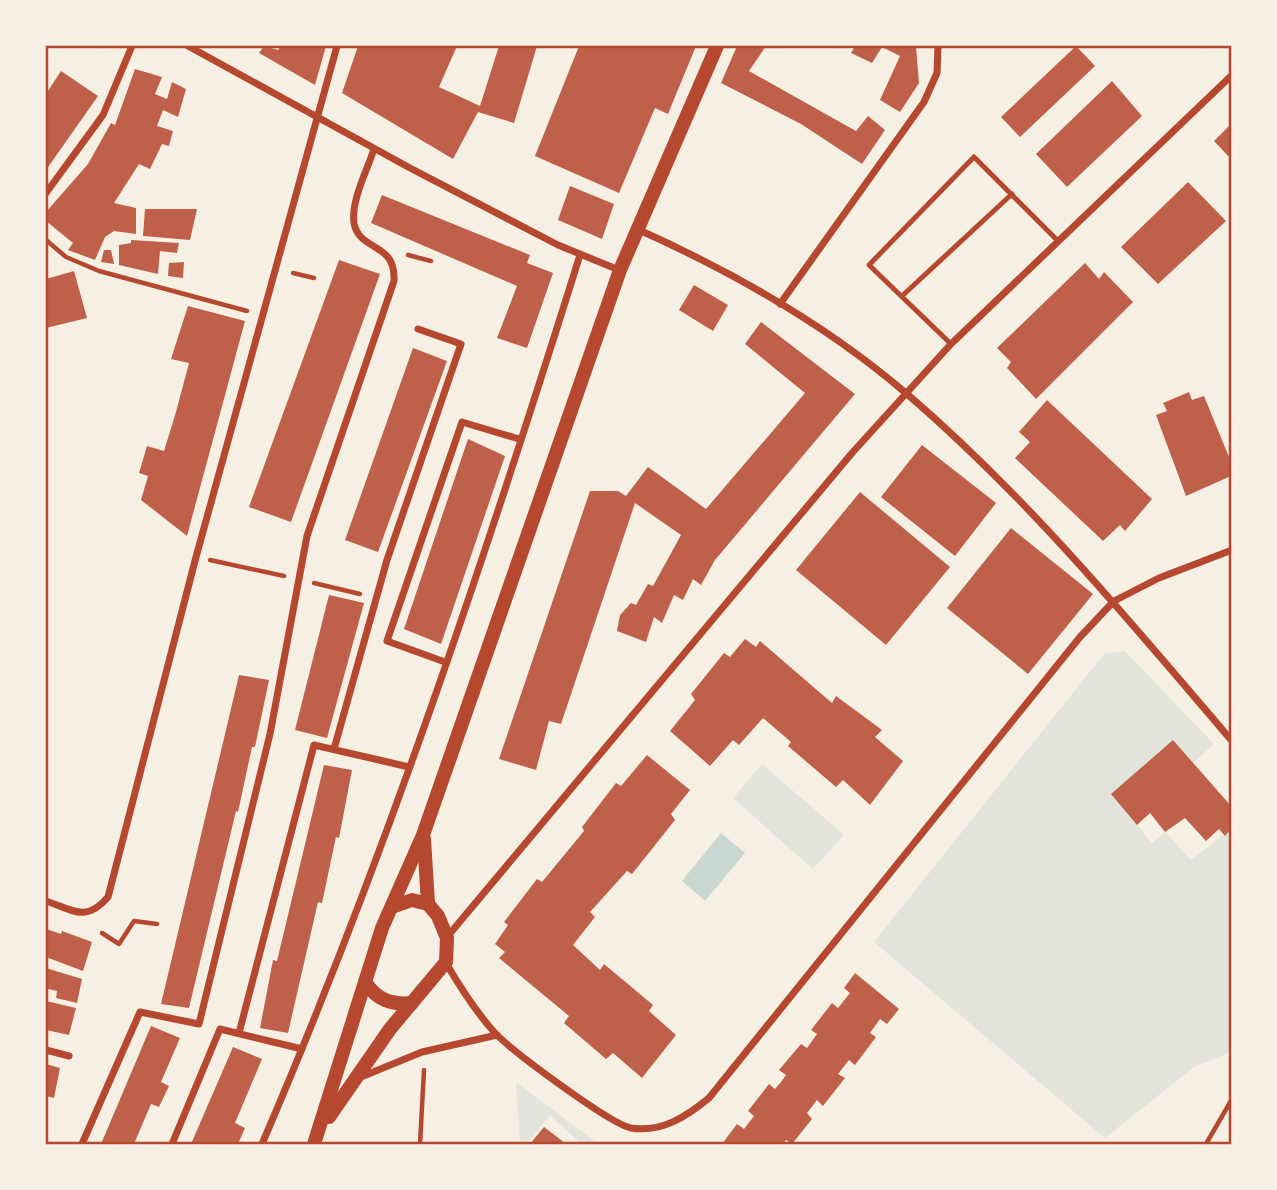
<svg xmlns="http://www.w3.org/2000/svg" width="1277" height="1190" font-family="Rubik,sans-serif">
	<rect width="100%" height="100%" fill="#f6efe4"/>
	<g fill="#e2e4dc">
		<polygon points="1125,651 1214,744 1193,763 1173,740 1111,794 1152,843 1165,832 1191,860 1231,829 1231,1052 1194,1067 1105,1138 874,942 1104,654"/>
		<polygon points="762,764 844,835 813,869 733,798"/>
		<polygon points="516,1082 598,1144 581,1144 550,1115 526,1144 520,1144"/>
	</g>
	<polygon fill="#c9d6d2" points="721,833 745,853 705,901 682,881"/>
	<g fill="#bf614a">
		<polygon points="264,46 278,50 281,46 326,46 315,85 259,53"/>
		<polygon points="358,46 457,46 439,87 480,106 499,46 537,46 514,123 478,112 453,159 342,93"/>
		<polygon points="579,46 696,46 668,114 655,108 619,193 535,156"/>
		<polygon points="737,46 766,46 749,71 856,131 868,116 885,130 862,164 801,124 721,83"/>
		<polygon points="855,46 916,46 919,83 900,112 880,100 900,56 882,47 872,63 851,53"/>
		<polygon points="1076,46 1095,66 1020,137 1001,117"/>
		<polygon points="135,69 162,77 155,94 167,99 172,82 186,89 178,117 163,110 157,126 173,131 169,146 162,144 150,169 139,164 114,203 136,208 136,234 114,231 105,237 95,260 68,250 73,243 46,221 46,212 88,164 111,123 115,125"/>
		<polygon points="61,71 98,96 46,170 46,94"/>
		<polygon points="1112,81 1142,116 1067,187 1036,154"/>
		<polygon points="1231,124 1231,159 1214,141"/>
		<polygon points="1188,182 1226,221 1158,284 1121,247"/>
		<polygon points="570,186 614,204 602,239 558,220"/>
		<polygon points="382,195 530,255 527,263 553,273 527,348 497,338 517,286 371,223"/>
		<polygon points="145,209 197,209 190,240 143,236"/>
		<polygon points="131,240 179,243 177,253 160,251 158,274 119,265 119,245 131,243"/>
		<polygon points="104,250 111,250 114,264 101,262"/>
		<polygon points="339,260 380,274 291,522 249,507"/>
		<polygon points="184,262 183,278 168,276 169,263"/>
		<polygon points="1085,263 1099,279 1104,272 1133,302 1036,399 1007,368 1011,362 997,348"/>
		<polygon points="74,271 87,318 46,328 46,279"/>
		<polygon points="694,285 728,305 713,331 679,310"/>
		<polygon points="188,306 245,321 187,536 141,500 148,476 139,473 147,446 164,451 176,412 189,363 171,359"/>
		<polygon points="761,322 855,394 715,560 701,585 693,579 683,600 674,595 662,623 654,617 646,642 617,631 620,615 631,603 636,605 648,584 653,586 681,535 635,503 561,724 549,721 536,770 499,759 590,491 618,491 626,496 648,467 706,509 805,393 745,344"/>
		<polygon points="413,348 447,361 378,552 345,540"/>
		<polygon points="1189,392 1192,400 1204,396 1231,462 1231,476 1186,496 1156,415 1167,411 1163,403"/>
		<polygon points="1047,400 1152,499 1125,531 1120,525 1103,541 1015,458 1030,442 1019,432"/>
		<polygon points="468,439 505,456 441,644 404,629"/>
		<polygon points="922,445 996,503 955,556 881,497"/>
		<polygon points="860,492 950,567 886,645 796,570"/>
		<polygon points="1011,528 1093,594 1028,674 947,608"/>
		<polygon points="329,595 364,603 327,738 295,730"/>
		<polygon points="745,639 756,647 760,641 832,703 836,696 882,730 875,737 903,761 870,805 843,780 836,787 788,746 791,742 763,718 739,745 733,740 710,766 670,731 695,700 691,694 724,653 730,657"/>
		<polygon points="239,675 269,680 255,747 252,747 238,812 236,811 189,1008 161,1004"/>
		<polygon points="1173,740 1231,806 1231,829 1225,836 1219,829 1206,841 1185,818 1165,832 1150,813 1137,825 1111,794"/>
		<polygon points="647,755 690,790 671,814 675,820 632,874 627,871 590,912 595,917 573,945 600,970 604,964 653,1005 649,1011 676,1035 642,1078 613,1053 606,1059 564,1023 569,1016 499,958 505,952 495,944 508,925 504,922 537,879 542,882 584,831 582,827 616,783 621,786"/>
		<polygon points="324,765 352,770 339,838 336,837 322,903 318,902 288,1033 260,1028 273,960 277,961"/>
		<polygon points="46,929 61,934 62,931 92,942 83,971 46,957"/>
		<polygon points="46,968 82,979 77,1003 56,998 57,991 48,989 46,996"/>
		<polygon points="855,973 899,1009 887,1024 880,1019 870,1033 876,1037 855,1065 849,1060 838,1074 845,1078 823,1106 817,1100 807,1113 812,1119 792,1144 786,1140 783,1144 722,1144 737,1124 744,1129 754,1116 748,1111 769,1084 775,1089 781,1082 786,1075 779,1070 801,1044 807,1048 817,1034 811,1030 832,1003 838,1008 850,993 844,988"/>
		<polygon points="46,1001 76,1008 69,1035 46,1030"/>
		<polygon points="151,1026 180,1038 161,1082 169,1086 159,1107 151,1104 134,1144 101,1144"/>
		<polygon points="233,1047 262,1059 235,1123 245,1128 238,1144 191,1144"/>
		<polygon points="46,1064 60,1068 54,1098 46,1096"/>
		<polygon points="544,1127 565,1143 564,1144 530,1144"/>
	</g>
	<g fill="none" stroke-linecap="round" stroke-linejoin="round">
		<g stroke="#b5482f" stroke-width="4.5">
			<polyline points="46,240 66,257 99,271 247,311"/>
			<polyline points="408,255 431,261"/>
			<polyline points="293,273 314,278"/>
			<polyline points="210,560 284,576"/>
			<polyline points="314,583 360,594"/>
			<polyline points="102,933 119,944 134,921 157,924"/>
			<polyline points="420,1144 424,1070"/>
			<polyline points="1206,1144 1232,1099"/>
		</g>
		<g stroke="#b5482f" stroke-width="5">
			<polyline points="902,296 1012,194"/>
			<polyline points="951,344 869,265 974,157 1058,241"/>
		</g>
		<g stroke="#b5482f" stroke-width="7">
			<polyline points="188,46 410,168 558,245 619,270"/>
			<polyline points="46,193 103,115 132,46"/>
			<path d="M637,229C733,272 827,325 907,394C1028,498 1129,620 1232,741"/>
			<polyline points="780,304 924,102 937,73 938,46"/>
			<polyline points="445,662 387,641 462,422 519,439"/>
			<polyline points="334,749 387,560 461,344 418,329"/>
			<path d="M46,901C73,910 86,923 108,897L196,557L337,46"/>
			<polyline points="447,937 852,453 951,344 1232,75"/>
			<path d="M446,963C460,987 476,1012 495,1033C512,1051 610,1124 631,1128C662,1133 687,1116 709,1098L1080,637L1114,601L1159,578L1232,550"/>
			<polyline points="239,1033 314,745 409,767"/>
			<polyline points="46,1050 69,1056"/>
			<polyline points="361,1077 422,1052 497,1035"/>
			<path d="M82,1144L140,1012L199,1024L270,734L307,536L394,281C396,241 359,252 354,223C351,200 367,171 374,149"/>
			<polyline points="172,1144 220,1029 302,1049"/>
			<path d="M262,1144C386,856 486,555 580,255"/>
		</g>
		<g stroke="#b5482f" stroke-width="14">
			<polyline points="424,839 428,904"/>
			<path d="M365,982C377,1000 391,1005 412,1003"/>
			<polyline points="329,1117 390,1029 446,962 447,938 438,916 428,904 412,900 392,907"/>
			<polyline points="314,1144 382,928 423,835 620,270 717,46"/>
		</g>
	</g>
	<rect width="1277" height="1190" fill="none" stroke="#f6efe4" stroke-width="94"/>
	<rect x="47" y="47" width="1183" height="1096" fill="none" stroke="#b5482f" stroke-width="2.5"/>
</svg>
